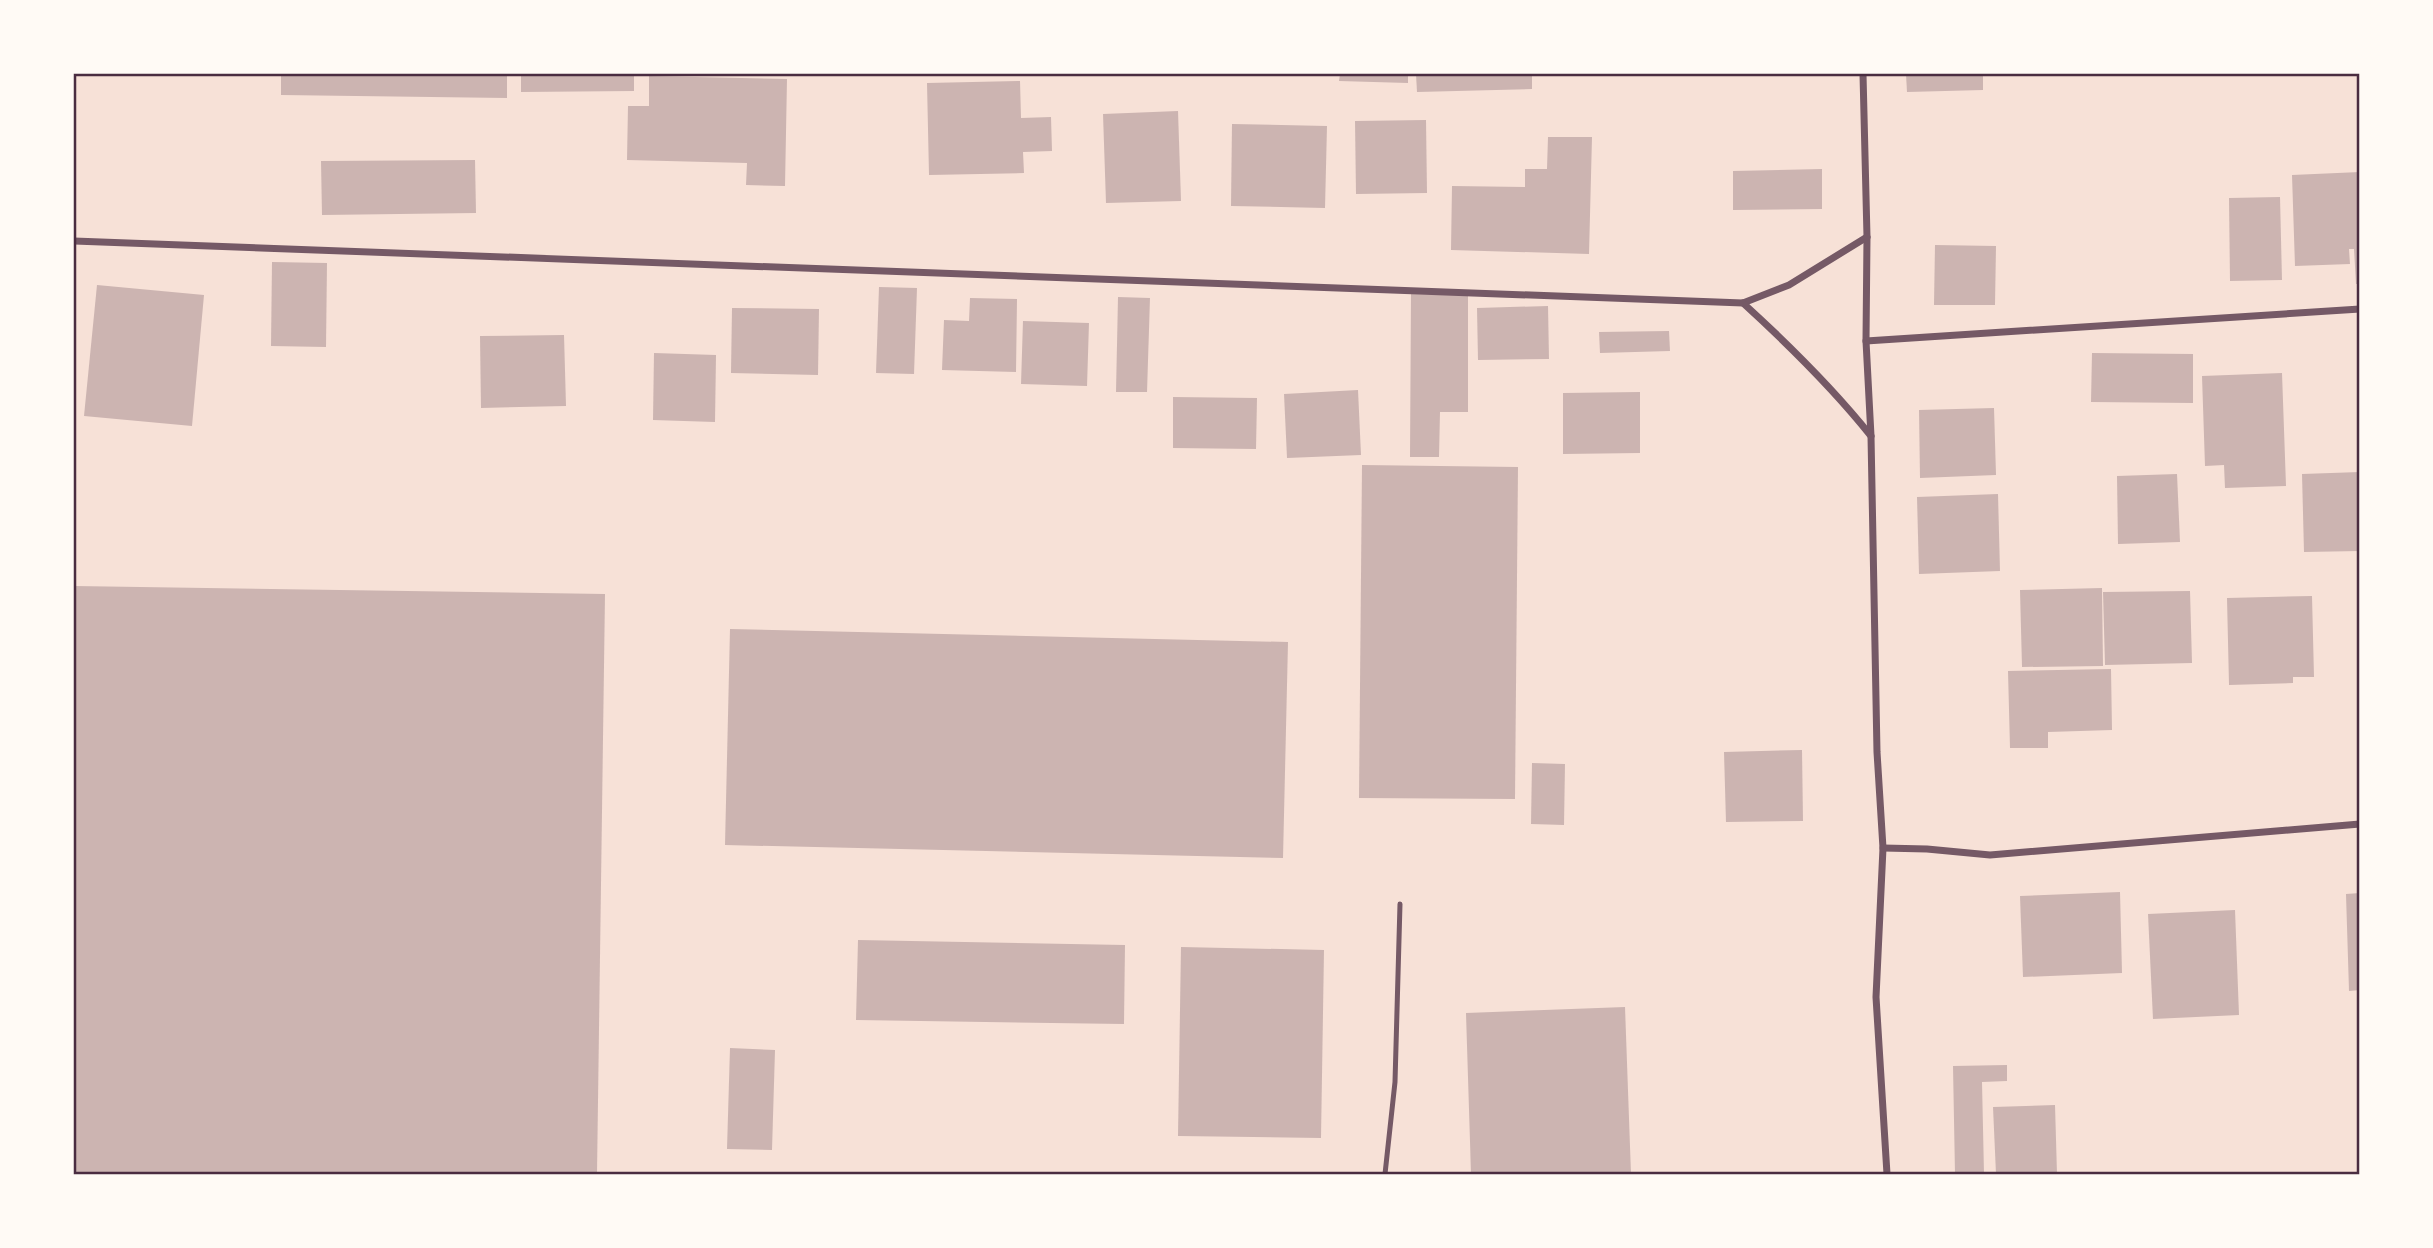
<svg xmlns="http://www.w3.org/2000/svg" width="2433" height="1248" font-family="Rubik,sans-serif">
	<rect width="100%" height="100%" fill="#f7e1d7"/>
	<g fill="#ccb4b1">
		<polygon points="281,74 507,74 507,98 281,95"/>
		<polygon points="521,74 634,74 634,91 521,92"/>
		<polygon points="1340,74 1408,74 1408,83 1339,81"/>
		<polygon points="1416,74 1532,74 1532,89 1417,92"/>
		<polygon points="1906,74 1983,74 1983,90 1907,92"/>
		<polygon points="649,76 787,79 785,186 746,185 747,163 627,160 628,106 649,106"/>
		<polygon points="1020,81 1021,118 1051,117 1052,151 1023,152 1024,173 929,175 927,83"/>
		<polygon points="1178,111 1181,201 1106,203 1103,114"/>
		<polygon points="1426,120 1427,193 1356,194 1355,121"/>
		<polygon points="1232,124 1327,126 1325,208 1231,206"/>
		<polygon points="1548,137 1592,137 1589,254 1451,250 1452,186 1525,187 1525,169 1547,169"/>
		<polygon points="475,160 476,213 322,215 321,161"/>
		<polygon points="1822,169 1822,209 1733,210 1733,171"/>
		<polygon points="2360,172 2360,284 2356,284 2354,249 2349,249 2350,264 2295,266 2292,175"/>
		<polygon points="2280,197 2282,280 2230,281 2229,198"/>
		<polygon points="1935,245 1996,246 1995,305 1934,305"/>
		<polygon points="272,262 327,263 326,347 271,346"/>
		<polygon points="97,285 204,295 192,426 84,416"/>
		<polygon points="879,287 917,288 914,374 876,373"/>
		<polygon points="1411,294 1468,295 1468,412 1440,412 1439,457 1410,457"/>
		<polygon points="1118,297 1150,298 1147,392 1116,392"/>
		<polygon points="970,298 1017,299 1016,372 942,370 944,320 969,321"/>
		<polygon points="1548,306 1549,359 1478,360 1477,308"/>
		<polygon points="732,308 819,309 818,375 731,373"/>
		<polygon points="1023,321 1089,323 1087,386 1021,384"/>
		<polygon points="1669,331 1670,351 1600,353 1599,332"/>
		<polygon points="564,335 566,406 481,408 480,336"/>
		<polygon points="654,353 716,355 715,422 653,420"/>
		<polygon points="2092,353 2193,354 2193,403 2091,402"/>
		<polygon points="2282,373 2286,486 2225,488 2224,465 2205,466 2202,376"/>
		<polygon points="1358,390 1361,455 1287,458 1284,394"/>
		<polygon points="1640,392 1640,453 1563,454 1563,393"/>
		<polygon points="1173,397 1257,398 1256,449 1173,448"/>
		<polygon points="1994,408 1996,475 1920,478 1919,410"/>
		<polygon points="1362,465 1518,467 1515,799 1359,798"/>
		<polygon points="2360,472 2360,551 2304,552 2302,474"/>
		<polygon points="2177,474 2180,542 2118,544 2117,476"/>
		<polygon points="1998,494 2000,571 1919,574 1917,497"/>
		<polygon points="74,586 605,594 597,1174 74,1174"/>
		<polygon points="2102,588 2103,666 2022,667 2020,590"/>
		<polygon points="2190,591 2192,663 2105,665 2103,592"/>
		<polygon points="2312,596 2314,677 2293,677 2293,683 2229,685 2227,598"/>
		<polygon points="730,629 1288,642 1283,858 725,845"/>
		<polygon points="2111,669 2112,730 2048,732 2048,748 2010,748 2008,671"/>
		<polygon points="1802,750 1803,821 1726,822 1724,752"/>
		<polygon points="1532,763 1565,764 1564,825 1531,824"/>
		<polygon points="2120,892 2122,973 2023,977 2020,896"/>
		<polygon points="2360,893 2360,990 2349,991 2346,894"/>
		<polygon points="2235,910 2239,1015 2153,1019 2148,914"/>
		<polygon points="858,940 1125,945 1124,1024 856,1020"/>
		<polygon points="1181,947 1324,950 1321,1138 1178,1136"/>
		<polygon points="1625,1007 1631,1174 1471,1174 1466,1013"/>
		<polygon points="730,1048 775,1050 772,1150 727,1149"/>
		<polygon points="2007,1065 2007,1081 1982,1082 1984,1174 1955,1174 1953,1066"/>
		<polygon points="2055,1105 2057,1174 1996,1174 1993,1107"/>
	</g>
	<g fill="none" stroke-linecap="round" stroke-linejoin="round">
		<polyline stroke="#755966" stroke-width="5" points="1385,1174 1395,1082 1400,904"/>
		<g stroke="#755966" stroke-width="7">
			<polyline points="1863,74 1867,237 1866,341 1871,436 1877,752 1883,848 1876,997 1887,1174"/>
			<polyline points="74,241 1743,303 1789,285 1867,237"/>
			<path d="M1743,303C1789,345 1832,387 1871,436"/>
			<polyline points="1866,341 2360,309"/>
			<polyline points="1883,848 1927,849 1990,855 2360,824"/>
		</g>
	</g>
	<rect width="2433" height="1248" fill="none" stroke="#fffaf5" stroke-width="150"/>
	<rect x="75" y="75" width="2283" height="1098" fill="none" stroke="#4a2c40" stroke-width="2.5"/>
</svg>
